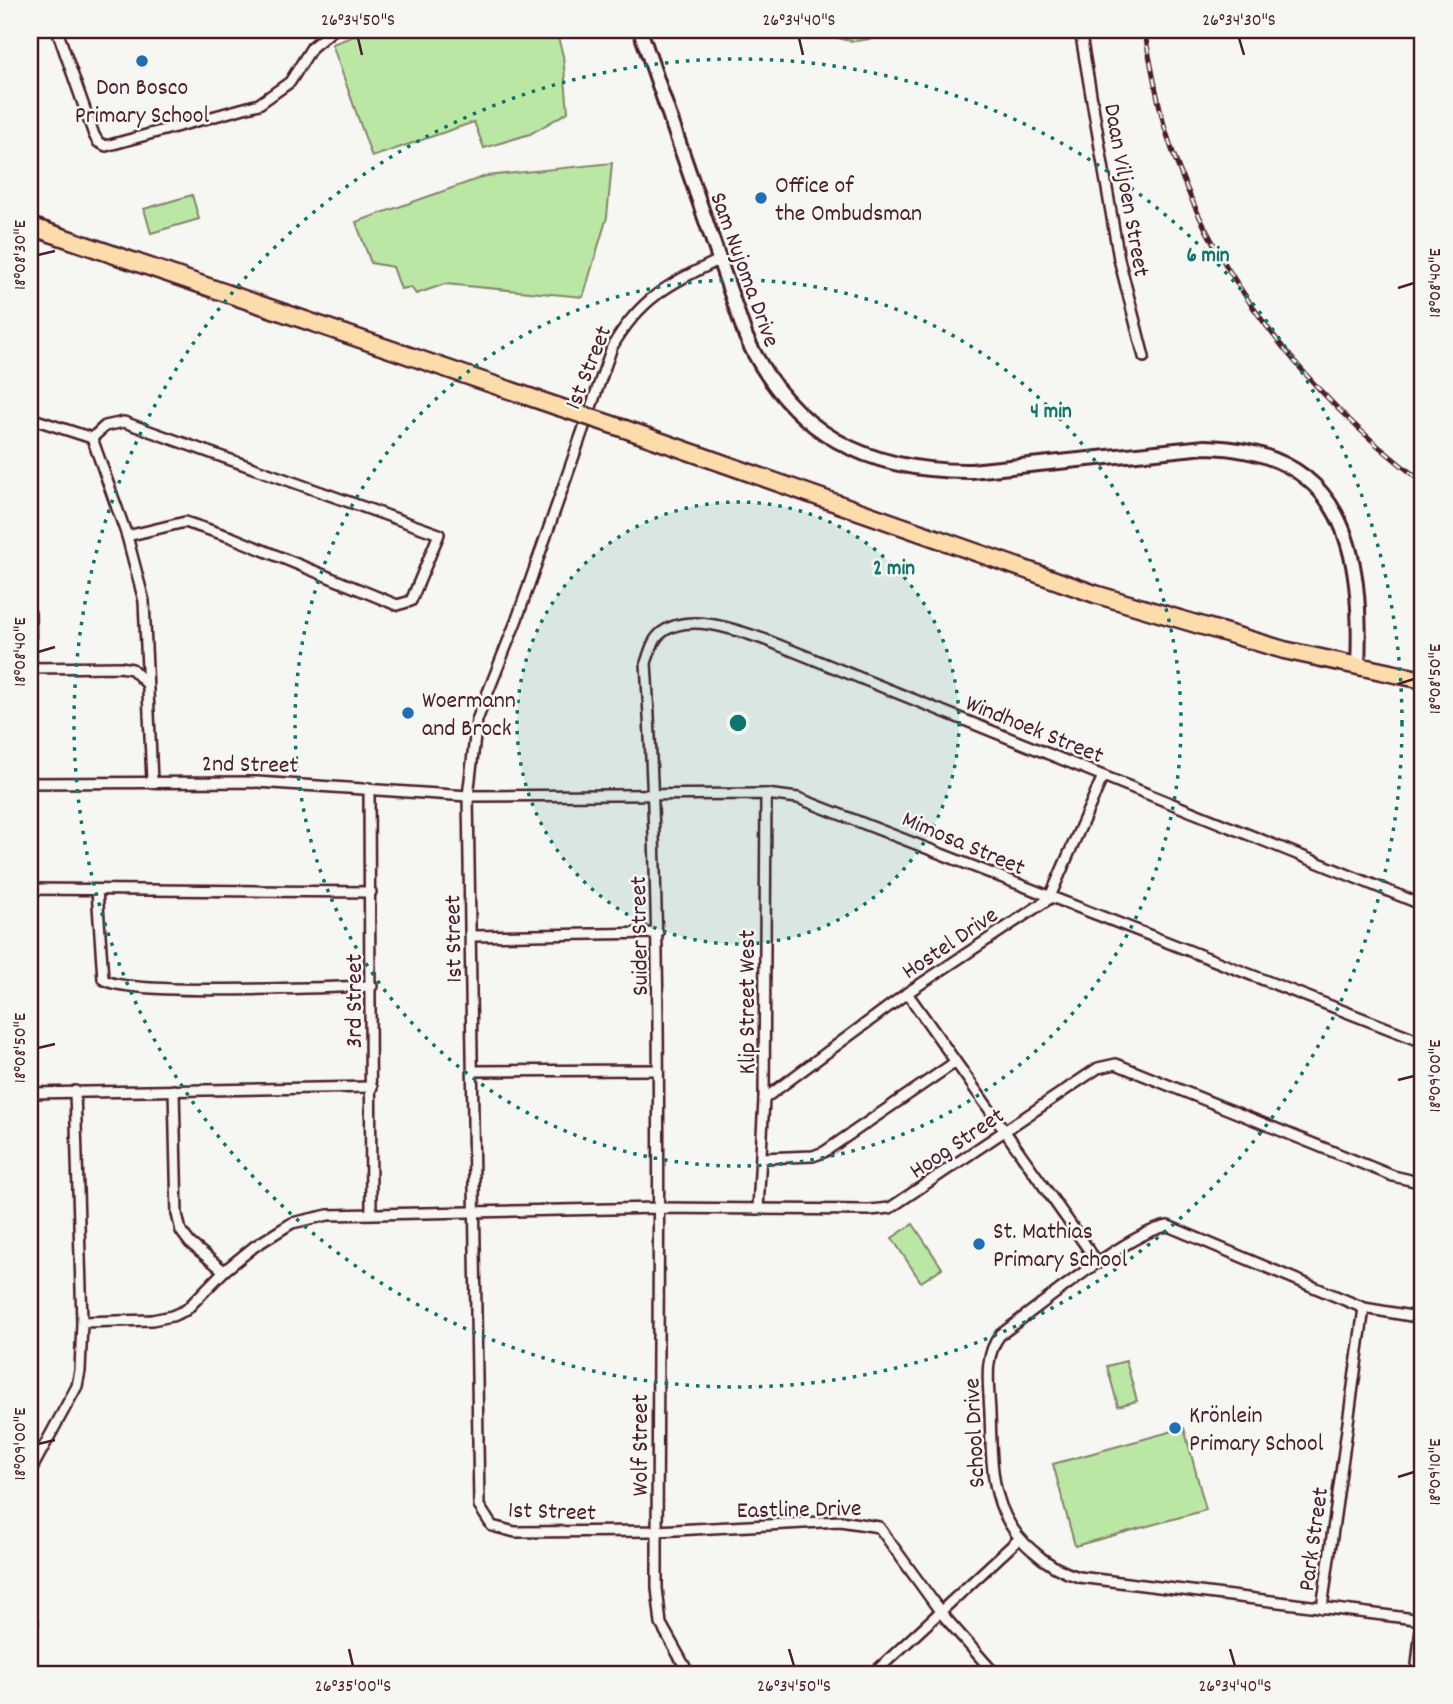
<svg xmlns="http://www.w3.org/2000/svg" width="1453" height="1704" font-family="Dekko,sans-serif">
	<rect width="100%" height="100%" fill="#f6f6f2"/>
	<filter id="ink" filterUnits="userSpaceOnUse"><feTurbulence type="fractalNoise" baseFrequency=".0143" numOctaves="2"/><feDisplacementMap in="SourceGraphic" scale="14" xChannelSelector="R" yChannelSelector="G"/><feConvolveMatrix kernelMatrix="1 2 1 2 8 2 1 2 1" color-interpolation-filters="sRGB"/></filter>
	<g filter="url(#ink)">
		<g fill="#bbe7a4" stroke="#828368" stroke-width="2">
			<polygon points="371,30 556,30 563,56 568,112 530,134 484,148 474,122 372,157 332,44"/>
			<path d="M826,30H898C873,38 848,50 826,30Z"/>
			<polygon points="612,163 607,217 583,297 445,284 416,294 411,287 401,289 393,267 371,263 356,222 486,176"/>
			<polygon points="192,195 199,219 151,233 144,209"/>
			<polygon points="913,1224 942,1268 921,1282 892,1238"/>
			<polygon points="1126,1361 1137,1401 1118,1406 1107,1366"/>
			<polygon points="1184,1428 1206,1510 1075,1546 1053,1464"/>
		</g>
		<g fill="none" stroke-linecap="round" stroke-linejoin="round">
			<g stroke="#4a1f2b" stroke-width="14">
				<g id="street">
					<polyline points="57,30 94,135 98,142 106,146 259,104 290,82 312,47 333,30"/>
					<polyline points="1080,30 1119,259 1144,357"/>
					<path d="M719,260C669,284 640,298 612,347L517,619L477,720L468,796L479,1506L492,1526L515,1532L657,1531L840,1521L879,1527L942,1614L995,1674"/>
					<polyline points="30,418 92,438"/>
					<polyline points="92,438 105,426 124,422 439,534 411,601 397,605 231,537 185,522 127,536"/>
					<polyline points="92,438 127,536 144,601 152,781"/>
					<polyline points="30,613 31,668"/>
					<polyline points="30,668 120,667 132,669 147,684"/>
					<polyline points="30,783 257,782 468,796 766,794 798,798 1423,1042"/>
					<polyline points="369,788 371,1213"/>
					<polyline points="30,889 371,892"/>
					<path d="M97,890L103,979C125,997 330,987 372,986"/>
					<polyline points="472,936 658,933"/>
					<polyline points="907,993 1098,1263"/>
					<polyline points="474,1071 658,1070"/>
					<polyline points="174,1090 177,1214 181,1231 190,1243 224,1271"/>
					<polyline points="75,1091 82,1322"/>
					<polyline points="30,1093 372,1087"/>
					<polyline points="764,1099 907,993 1049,899 1103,776"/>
					<polyline points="762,1158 813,1156 824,1152 954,1063"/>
					<polyline points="758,1209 764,1099 766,794"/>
					<path d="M1423,1318L1364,1308L1168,1226C1130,1231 1036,1309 1000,1335C983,1357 989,1386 990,1413C992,1465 989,1514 1033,1551C1047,1564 1061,1572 1079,1577L1423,1620"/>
					<polyline points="30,1472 77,1386 80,1371 82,1322 152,1320 172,1316 186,1310 224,1271 255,1246 292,1223 328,1215 659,1208 870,1210 890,1208 1098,1068 1116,1064 1393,1176 1423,1183"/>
					<polyline points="1322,1608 1364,1308"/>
					<polyline points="30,1621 33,1623 30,1631"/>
					<path d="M689,1674L661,1624L657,1588C657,1280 665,971 646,663C649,654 652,641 660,634C687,611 737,630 766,640L1423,905"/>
					<polyline points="873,1674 1019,1539"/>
					<polyline points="1416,1674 1423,1610"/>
				</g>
			</g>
			<g stroke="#4a1f2b" stroke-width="18">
				<path id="secondary" d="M640,30L746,337C791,434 868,472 971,471L1205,447C1345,450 1363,550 1358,667"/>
			</g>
			<g stroke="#4a1f2b" stroke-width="21">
				<g id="highway">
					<polyline points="30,226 556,406"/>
					<polyline points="625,429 1095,594 1284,650 1423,680"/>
				</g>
			</g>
			<use href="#street" stroke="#f6f6f2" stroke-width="9"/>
			<use href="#secondary" stroke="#f6f6f2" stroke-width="12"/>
			<use href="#highway" stroke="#fddcac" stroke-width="16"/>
			<g stroke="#4a1f2b" stroke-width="5">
				<path id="rail" d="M1144,30C1151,62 1156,96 1165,128C1207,269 1307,396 1423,482"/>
			</g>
			<use href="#rail" stroke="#f6f6f2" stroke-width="2.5" stroke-dasharray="8" stroke-linecap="butt"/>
			<g stroke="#4a1f2b" stroke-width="21" stroke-linecap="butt">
				<polyline id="highway-bridge" points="556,406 625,429"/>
			</g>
			<use href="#highway-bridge" stroke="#fddcac" stroke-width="16"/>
		</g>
	</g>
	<path fill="none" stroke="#4a1f2b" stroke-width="2.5" d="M358,38L362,55M799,38L803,55M1239,38L1244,55M38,255L55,251M1398,288L1414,283M38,652L55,647M1398,684L1414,679M38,1048L55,1044M1398,1080L1414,1076M38,1444L55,1440M1398,1477L1414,1472M349,1649L353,1666M789,1649L794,1666M1230,1649L1235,1666"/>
	<circle cx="738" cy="723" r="221" fill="#0f766e" fill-opacity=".12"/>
	<g fill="none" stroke="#0f766e" stroke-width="3.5" stroke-dasharray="3.5 7">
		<circle cx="738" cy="723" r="221"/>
		<circle cx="738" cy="723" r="443"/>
		<circle cx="738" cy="723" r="664"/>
	</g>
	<g fill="#1f6fb2" stroke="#f6f6f2" stroke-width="2.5">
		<circle cx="142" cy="61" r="7"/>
		<circle cx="761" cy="198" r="7"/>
		<circle cx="408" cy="713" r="7"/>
		<circle cx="979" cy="1244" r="7"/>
		<circle cx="1175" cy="1428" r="7"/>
	</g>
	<g text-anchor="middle" stroke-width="5" stroke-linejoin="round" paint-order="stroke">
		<g font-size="24" fill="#4a1f2b" stroke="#f6f6f2" text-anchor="start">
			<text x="142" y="94" text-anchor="middle">Don Bosco<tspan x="142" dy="28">Primary School</tspan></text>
			<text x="775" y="192">Office of<tspan x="775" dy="28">the Ombudsman</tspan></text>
			<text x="422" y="707">Woermann<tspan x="422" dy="28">and Brock</tspan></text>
			<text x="993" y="1238">St. Mathias<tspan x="993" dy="28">Primary School</tspan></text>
			<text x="1189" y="1422">Krönlein<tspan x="1189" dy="28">Primary School</tspan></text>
		</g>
		<g font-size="24" fill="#4a1f2b" stroke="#f6f6f2">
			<text transform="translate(1128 190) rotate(80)" y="8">Daan Viljoen Street</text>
			<text transform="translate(746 269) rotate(70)" y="8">Sam Nujoma Drive</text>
			<text transform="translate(587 367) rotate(-68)" y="8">1st Street</text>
			<text transform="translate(1035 728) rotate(22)" y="8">Windhoek Street</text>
			<text transform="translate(250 763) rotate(1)" y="8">2nd Street</text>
			<text transform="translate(964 842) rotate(23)" y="8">Mimosa Street</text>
			<text transform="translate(638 936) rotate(-91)" y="8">Suider Street</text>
			<text transform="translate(452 939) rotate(-91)" y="8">1st Street</text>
			<text transform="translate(949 942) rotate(-34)" y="8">Hostel Drive</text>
			<text transform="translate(353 1001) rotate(-90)" y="8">3rd Street</text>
			<text transform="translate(746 1002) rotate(-90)" y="8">Klip Street West</text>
			<text transform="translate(956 1142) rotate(-34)" y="8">Hoog Street</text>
			<text transform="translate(973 1433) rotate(-93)" y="8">School Drive</text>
			<text transform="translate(639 1445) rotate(-90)" y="8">Wolf Street</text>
			<text transform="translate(799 1508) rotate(-1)" y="8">Eastline Drive</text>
			<text transform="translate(552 1510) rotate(2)" y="8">1st Street</text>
			<text transform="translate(1312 1539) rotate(-82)" y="8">Park Street</text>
		</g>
	</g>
	<circle cx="738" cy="723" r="10" fill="#0f766e" stroke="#f6f6f2" stroke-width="3.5"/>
	<g font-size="21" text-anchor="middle" font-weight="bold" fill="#0f766e" stroke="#f6f6f2" stroke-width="5" stroke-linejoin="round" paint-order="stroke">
		<text x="1208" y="261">6 min</text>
		<text x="1051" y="417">4 min</text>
		<text x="894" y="574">2 min</text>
	</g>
	<rect width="1453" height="1704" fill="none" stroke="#f6f6f2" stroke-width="77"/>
	<rect x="38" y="38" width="1376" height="1628" fill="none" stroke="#4a1f2b" stroke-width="2.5"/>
	<g font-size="18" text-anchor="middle" fill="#4a1f2b">
		<text x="358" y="25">26°34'50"S</text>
		<text x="799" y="25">26°34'40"S</text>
		<text x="1239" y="25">26°34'30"S</text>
		<text transform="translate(19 255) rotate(-90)" y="6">18°08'30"E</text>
		<text transform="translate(1434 283) rotate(-90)" y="6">18°08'40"E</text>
		<text transform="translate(19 652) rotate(-90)" y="6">18°08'40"E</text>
		<text transform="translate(1434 679) rotate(-90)" y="6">18°08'50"E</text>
		<text transform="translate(19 1048) rotate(-90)" y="6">18°08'50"E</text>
		<text transform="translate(1434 1076) rotate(-90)" y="6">18°09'00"E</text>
		<text transform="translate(19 1444) rotate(-90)" y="6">18°09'00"E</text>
		<text transform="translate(1434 1472) rotate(-90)" y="6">18°09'10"E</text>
		<text x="353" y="1691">26°35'00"S</text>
		<text x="794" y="1691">26°34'50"S</text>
		<text x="1235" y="1691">26°34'40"S</text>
	</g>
</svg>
